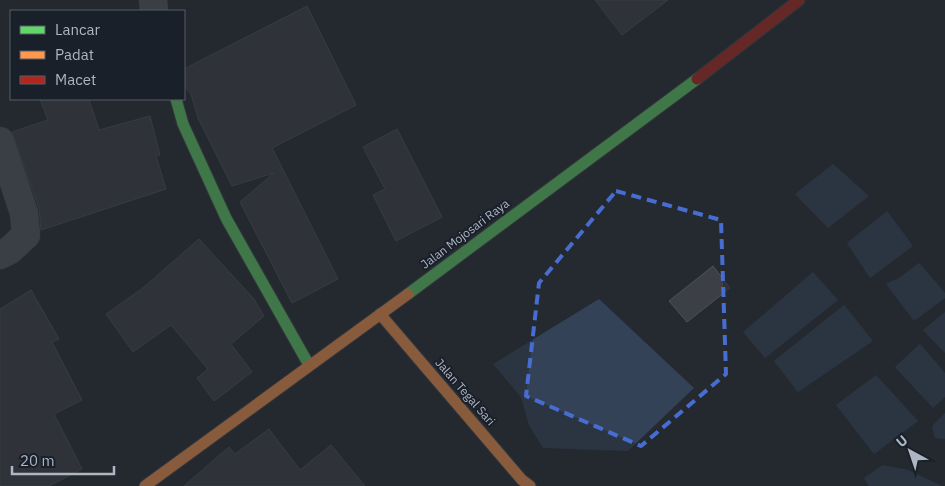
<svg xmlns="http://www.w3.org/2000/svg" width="945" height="486" font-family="'IBM Plex Sans',sans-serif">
	<rect width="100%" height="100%" fill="#252930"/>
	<g fill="#344258">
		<polygon points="833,164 869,196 828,228 795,194"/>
		<polygon points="887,211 913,246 870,278 847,243"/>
		<polygon points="919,263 945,293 945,298 914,321 886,284 899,278"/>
		<polygon points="813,272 838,300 765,358 743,332"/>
		<polygon points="599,299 694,388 628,451 543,448 529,425 521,397 493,364"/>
		<polygon points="844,305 873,341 798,392 774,361"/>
		<polygon points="945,312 945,353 923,330"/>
		<polygon points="920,344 945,373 945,397 933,408 895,367"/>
		<polygon points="876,375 918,421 874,454 836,405"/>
		<polygon points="945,413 945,439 935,438 932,426"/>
		<polygon points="883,465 908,470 942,486 869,486 864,478"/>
	</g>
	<g fill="#3c3f45" stroke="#4d5158">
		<polygon points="595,0 668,0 622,35"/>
		<polygon points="307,6 356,105 272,148 338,279 292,303 240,202 274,173 232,186 198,118 191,94 184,86 184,69"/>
		<polygon points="40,99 89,99 99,130 150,116 160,155 156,156 166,189 41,230 39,208 12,132 48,120"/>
		<polygon points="397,129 442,217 396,241 373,195 385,189 363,147"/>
		<polygon points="199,239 254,299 264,316 231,344 252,372 214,401 197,378 208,369 171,325 133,352 106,314 143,288"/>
		<polygon points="713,266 730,288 687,322 669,301"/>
		<polygon points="31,290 59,339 52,342 82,400 54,414 82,469 49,486 0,486 0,309"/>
		<polygon points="269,429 300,470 331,445 365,486 184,486 229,447 235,454"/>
	</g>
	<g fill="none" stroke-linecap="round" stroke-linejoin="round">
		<g stroke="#41444a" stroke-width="29">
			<g id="street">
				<polyline points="153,0 154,11"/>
				<polyline points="0,141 24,213 26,235 10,250 0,255"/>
			</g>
		</g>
		<g stroke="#41444a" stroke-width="13">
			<g id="fast">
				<polyline points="176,99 183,124 226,218 309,365"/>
				<polyline points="408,294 697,79"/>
			</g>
		</g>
		<g stroke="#41444a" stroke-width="13">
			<g id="slow">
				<polyline points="380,314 522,480 530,486"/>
				<polyline points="145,486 408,294"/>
			</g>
		</g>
		<g stroke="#41444a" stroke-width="13">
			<polyline id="jam" points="697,79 799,0"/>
		</g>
		<use href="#street" stroke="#55585f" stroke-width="28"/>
		<use href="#fast" stroke="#63d668" stroke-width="11"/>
		<use href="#slow" stroke="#ff974d" stroke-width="11"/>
		<use href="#jam" stroke="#b3261e" stroke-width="11"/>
	</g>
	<path d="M0 0H945V486H0ZM616,191L721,220L726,374L641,446L526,396L539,283Z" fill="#252930" fill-opacity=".55" fill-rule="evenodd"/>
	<path fill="none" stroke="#486dd2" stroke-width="4" stroke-dasharray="10 6" stroke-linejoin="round" d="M616,191L721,220L726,374L641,446L526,396L539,283Z"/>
	<g text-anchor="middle" stroke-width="4" stroke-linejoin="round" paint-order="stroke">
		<g font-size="12" fill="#aeb5c3" stroke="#19202a">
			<text transform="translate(465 234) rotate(-37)" y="4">Jalan Mojosari Raya</text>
			<text transform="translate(465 392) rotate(49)" y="4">Jalan Tegal Sari</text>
		</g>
	</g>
	<rect x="10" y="10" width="175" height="90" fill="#19202a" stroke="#555c67"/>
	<rect x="20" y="26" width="25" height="8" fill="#63d668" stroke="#555c67"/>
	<text x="55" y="35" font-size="15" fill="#aeb5c3">Lancar</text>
	<rect x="20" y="51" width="25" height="8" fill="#ff974d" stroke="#555c67"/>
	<text x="55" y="60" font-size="15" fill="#aeb5c3">Padat</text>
	<rect x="20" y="76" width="25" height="8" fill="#b3261e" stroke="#555c67"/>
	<text x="55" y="85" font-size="15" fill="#aeb5c3">Macet</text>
	<g transform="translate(910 451) rotate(320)" stroke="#19202a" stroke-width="4" paint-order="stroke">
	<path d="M0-4L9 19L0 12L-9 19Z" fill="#aeb5c3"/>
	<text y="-8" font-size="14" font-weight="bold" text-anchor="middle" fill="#aeb5c3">U</text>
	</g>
	<path d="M12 466v8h102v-8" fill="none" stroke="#aeb5c3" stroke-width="2.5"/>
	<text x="20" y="466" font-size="15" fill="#aeb5c3" stroke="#19202a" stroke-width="4" paint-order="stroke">20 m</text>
</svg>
